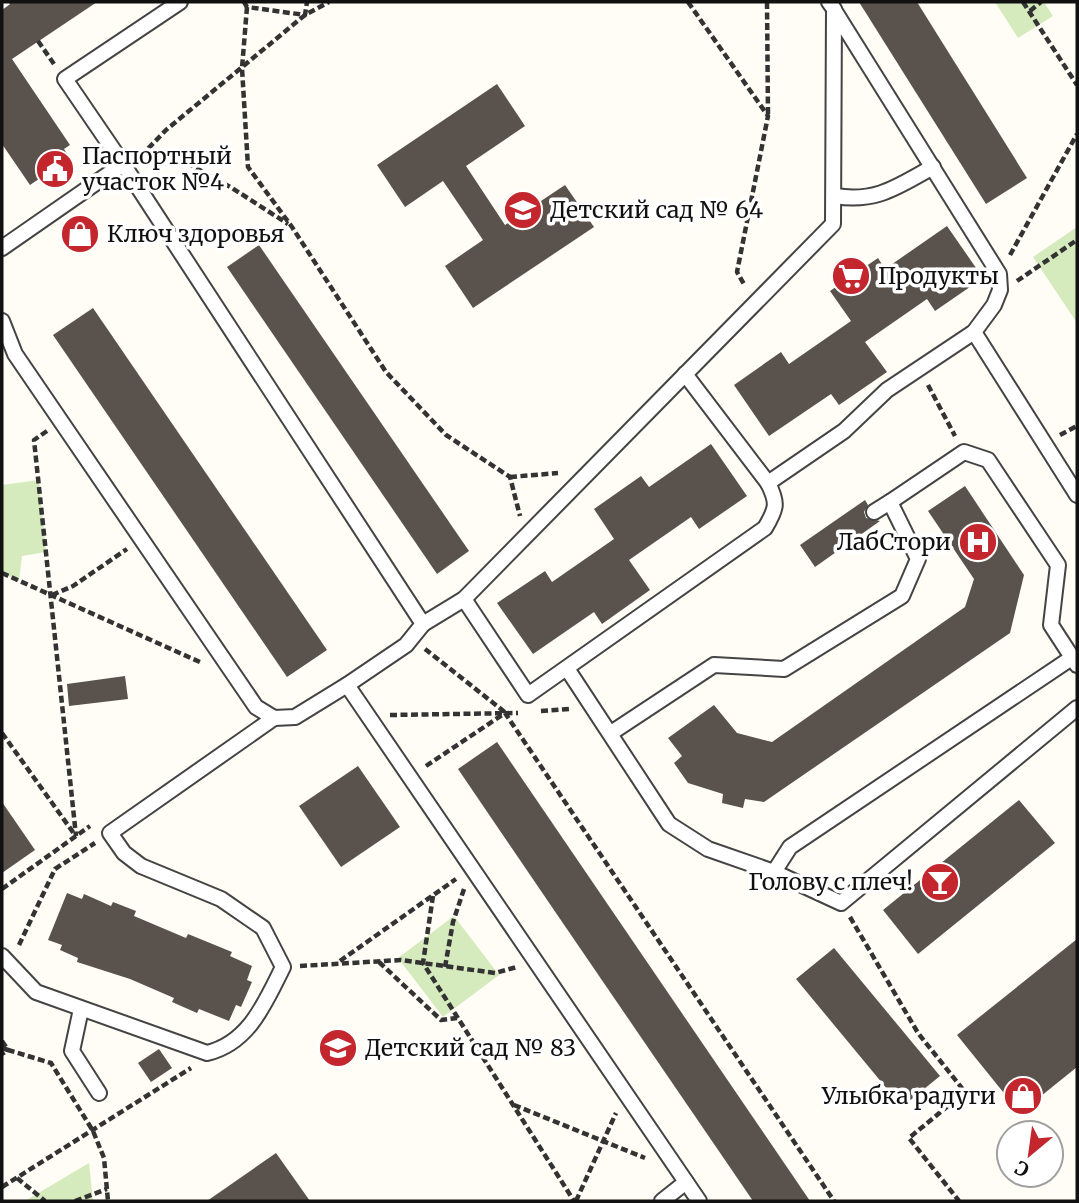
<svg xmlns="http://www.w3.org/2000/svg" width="1079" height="1203" font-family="Merriweather,serif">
	<rect width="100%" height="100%" fill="#fffdf5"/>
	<g fill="#d5ebbd">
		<polygon points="995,2 1044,2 1053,16 1018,38"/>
		<polygon points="1077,227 1077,323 1033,257"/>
		<polygon points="39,480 46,552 22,556 19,581 2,573 2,485"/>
		<polygon points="454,916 499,975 443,1017 398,958"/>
		<polygon points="89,1163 93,1201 25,1201"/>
	</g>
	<g fill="#5a524d">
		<polygon points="13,2 97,2 12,59 70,145 64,149 70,158 30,185 2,144 2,10"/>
		<polygon points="859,2 917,2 1027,178 986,204"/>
		<polygon points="497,84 525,126 466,166 505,225 565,185 594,227 473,308 445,266 483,240 443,181 405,207 377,165"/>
		<polygon points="947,226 983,278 935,311 927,299 865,342 887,372 839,405 831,394 769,436 734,385 781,352 789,364 851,321 830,291 878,258 885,269"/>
		<polygon points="259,245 469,551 437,574 227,267"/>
		<polygon points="93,308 327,650 287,677 53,335"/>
		<polygon points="711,444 747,496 699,529 691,517 629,560 650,590 602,624 594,612 533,654 497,603 545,571 552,582 614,539 594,509 641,476 649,487"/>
		<polygon points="965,486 1024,575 1010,633 764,802 745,799 743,808 722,803 723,794 688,783 674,763 682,756 668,738 714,705 737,733 772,742 965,607 974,579 928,511"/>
		<polygon points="865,500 868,505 864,512 866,518 880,521 815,567 800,545"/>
		<polygon points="125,676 128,699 69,706 67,684"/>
		<polygon points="497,742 810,1201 753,1201 556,913 458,769"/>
		<polygon points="358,766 400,827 341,867 299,806"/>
		<polygon points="1019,800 1055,843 918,954 883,910"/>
		<polygon points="2,802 35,850 2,873"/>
		<polygon points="67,893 82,899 84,894 111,906 113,902 136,911 134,916 186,938 188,934 232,952 230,956 252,966 247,980 252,982 241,1007 236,1005 229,1021 199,1009 197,1013 172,1002 174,998 130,979 77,962 78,958 60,950 62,945 48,940"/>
		<polygon points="1077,939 1077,1067 1020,1113 957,1035"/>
		<polygon points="834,948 940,1076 902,1107 796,979"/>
		<polygon points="159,1049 172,1068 151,1082 138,1063"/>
		<polygon points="276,1153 310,1201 207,1201"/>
	</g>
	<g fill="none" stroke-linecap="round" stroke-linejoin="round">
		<g stroke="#444" stroke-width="18">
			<g id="lane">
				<polyline points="123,164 65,79 180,2"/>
				<path d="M835,196C877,203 898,186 933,167"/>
				<polyline points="2,248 123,164 423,624 406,645 347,685 295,717 274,718"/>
				<path d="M2,321L15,354L256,707L274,718L110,833L124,853L141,866L221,899L263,928L283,967C265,1003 249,1043 207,1053L36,992L2,956"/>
				<polyline points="974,332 1077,495"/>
				<polyline points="685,374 768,483 844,431 887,390 974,332 994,305 1000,290 999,274 834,10"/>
				<polyline points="874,512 890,502"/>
				<path d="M464,599L528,695L765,528C777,508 778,503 768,483"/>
				<polyline points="423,624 464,599 833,224 834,9 829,2"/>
				<polyline points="568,670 669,824 708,849 774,872 790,847 1070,659"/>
				<polyline points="347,685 699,1201"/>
				<polyline points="611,733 714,665 784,669 902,596 918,559 890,502 964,452 988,460 1058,565 1051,625 1077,665"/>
				<polyline points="774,872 841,903 1077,708"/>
				<polyline points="81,1009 72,1051 99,1093"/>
				<polyline points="662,1201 686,1182"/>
			</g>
		</g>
		<g stroke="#333" stroke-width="4.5" stroke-dasharray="7 3.5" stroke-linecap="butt">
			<polyline points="11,2 12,3"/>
			<polyline points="244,2 247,7 305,15 307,2"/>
			<polyline points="688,2 768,116 737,272 745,286"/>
			<polyline points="767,2 768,115"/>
			<polyline points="1023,2 1077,85"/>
			<polyline points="247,7 242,68 248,167 292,227 386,372 446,435 510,477 520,516"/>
			<polyline points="1030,11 1041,2"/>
			<polyline points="38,41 54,64"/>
			<polyline points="141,156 166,130 305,15 329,2"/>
			<polyline points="187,163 232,188 288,224"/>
			<polyline points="1010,255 1077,134"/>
			<polyline points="1017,281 1077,240"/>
			<polyline points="928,385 955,436"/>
			<polyline points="47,431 34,440 76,836"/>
			<polyline points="1060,435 1077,426"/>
			<polyline points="510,477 558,473"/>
			<polyline points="2,573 202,663"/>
			<polyline points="52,595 73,586 127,549"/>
			<polyline points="425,649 506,713"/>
			<polyline points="541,711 570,709"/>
			<polyline points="390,715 518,713"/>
			<polyline points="2,733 75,835"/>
			<polyline points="426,766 505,713 834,1201"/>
			<polyline points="2,889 90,826"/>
			<polyline points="433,896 423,963 574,1201"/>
			<polyline points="850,917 918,1033 965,1092 909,1138 959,1201"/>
			<polyline points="19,945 55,869 95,843"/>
			<polyline points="340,961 456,879"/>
			<polyline points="379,962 441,1020 457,1018"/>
			<polyline points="300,966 401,960 495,973 517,967"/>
			<polyline points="445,967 453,922 464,889"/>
			<polyline points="2,1041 8,1050 51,1063 93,1131 104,1158 108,1201"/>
			<polyline points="2,1048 8,1050 2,1054"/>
			<polyline points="514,1105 645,1158"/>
			<polyline points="17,1178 45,1201"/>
			<polyline points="2,1187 191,1068"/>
			<polyline points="75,1201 107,1189"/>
			<polyline points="576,1201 616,1113"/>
		</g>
		<use href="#lane" stroke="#fff" stroke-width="14"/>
	</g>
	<defs>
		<g id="civic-disc" transform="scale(2.0125)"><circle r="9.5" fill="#c4262e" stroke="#fff"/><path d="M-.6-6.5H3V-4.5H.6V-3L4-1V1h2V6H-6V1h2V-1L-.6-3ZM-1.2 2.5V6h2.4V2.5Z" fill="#fff"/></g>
		<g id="school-disc" transform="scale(2.0125)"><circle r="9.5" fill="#c4262e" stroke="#fff"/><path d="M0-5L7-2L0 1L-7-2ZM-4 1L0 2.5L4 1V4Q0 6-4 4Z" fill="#fff"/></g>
		<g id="shop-disc" transform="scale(2.0125)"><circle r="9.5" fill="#c4262e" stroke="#fff"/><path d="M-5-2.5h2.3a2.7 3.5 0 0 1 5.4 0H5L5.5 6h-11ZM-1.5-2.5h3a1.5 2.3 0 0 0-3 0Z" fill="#fff"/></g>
		<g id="supermarket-disc" transform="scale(2.0125)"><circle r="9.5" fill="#c4262e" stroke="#fff"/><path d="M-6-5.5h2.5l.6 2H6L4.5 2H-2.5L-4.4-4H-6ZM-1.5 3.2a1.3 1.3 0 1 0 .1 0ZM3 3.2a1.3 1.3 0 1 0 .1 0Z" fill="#fff"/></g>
		<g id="hospital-disc" transform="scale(2.0125)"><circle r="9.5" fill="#c4262e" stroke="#fff"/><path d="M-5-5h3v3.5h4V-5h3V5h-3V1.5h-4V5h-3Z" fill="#fff"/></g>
		<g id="bar-disc" transform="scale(2.0125)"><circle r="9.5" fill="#c4262e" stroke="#fff"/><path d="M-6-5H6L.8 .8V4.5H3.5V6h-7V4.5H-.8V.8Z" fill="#fff"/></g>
	</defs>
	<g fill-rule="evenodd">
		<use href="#civic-disc" x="55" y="169"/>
		<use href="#school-disc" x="523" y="210"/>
		<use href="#shop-disc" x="80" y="234"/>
		<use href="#supermarket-disc" x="851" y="276"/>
		<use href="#hospital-disc" x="978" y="542"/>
		<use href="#bar-disc" x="940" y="882"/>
		<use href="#school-disc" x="338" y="1048"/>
		<use href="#shop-disc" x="1023" y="1096"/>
	</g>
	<g text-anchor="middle" stroke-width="7" stroke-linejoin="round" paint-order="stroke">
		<g font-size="23" fill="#111" stroke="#fff" text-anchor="start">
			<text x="82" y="164">Паспортный<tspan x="82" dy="26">участок №4</tspan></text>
			<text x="550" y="218">Детский сад № 64</text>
			<text x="107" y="242">Ключ здоровья</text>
			<text x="878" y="284">Продукты</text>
			<text x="951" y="550" text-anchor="end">ЛабСтори</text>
			<text x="913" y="890" text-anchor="end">Голову с плеч!</text>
			<text x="365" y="1056">Детский сад № 83</text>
			<text x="996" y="1104" text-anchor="end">Улыбка радуги</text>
		</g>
	</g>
	<rect width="1079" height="1203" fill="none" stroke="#111111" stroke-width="7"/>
	<g transform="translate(1030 1154) rotate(209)"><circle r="33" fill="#ffffff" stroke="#a0a0a0" stroke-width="2"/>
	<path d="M0-5L12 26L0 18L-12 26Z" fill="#c4262e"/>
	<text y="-10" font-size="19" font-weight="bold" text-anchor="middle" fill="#111111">С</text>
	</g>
</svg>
